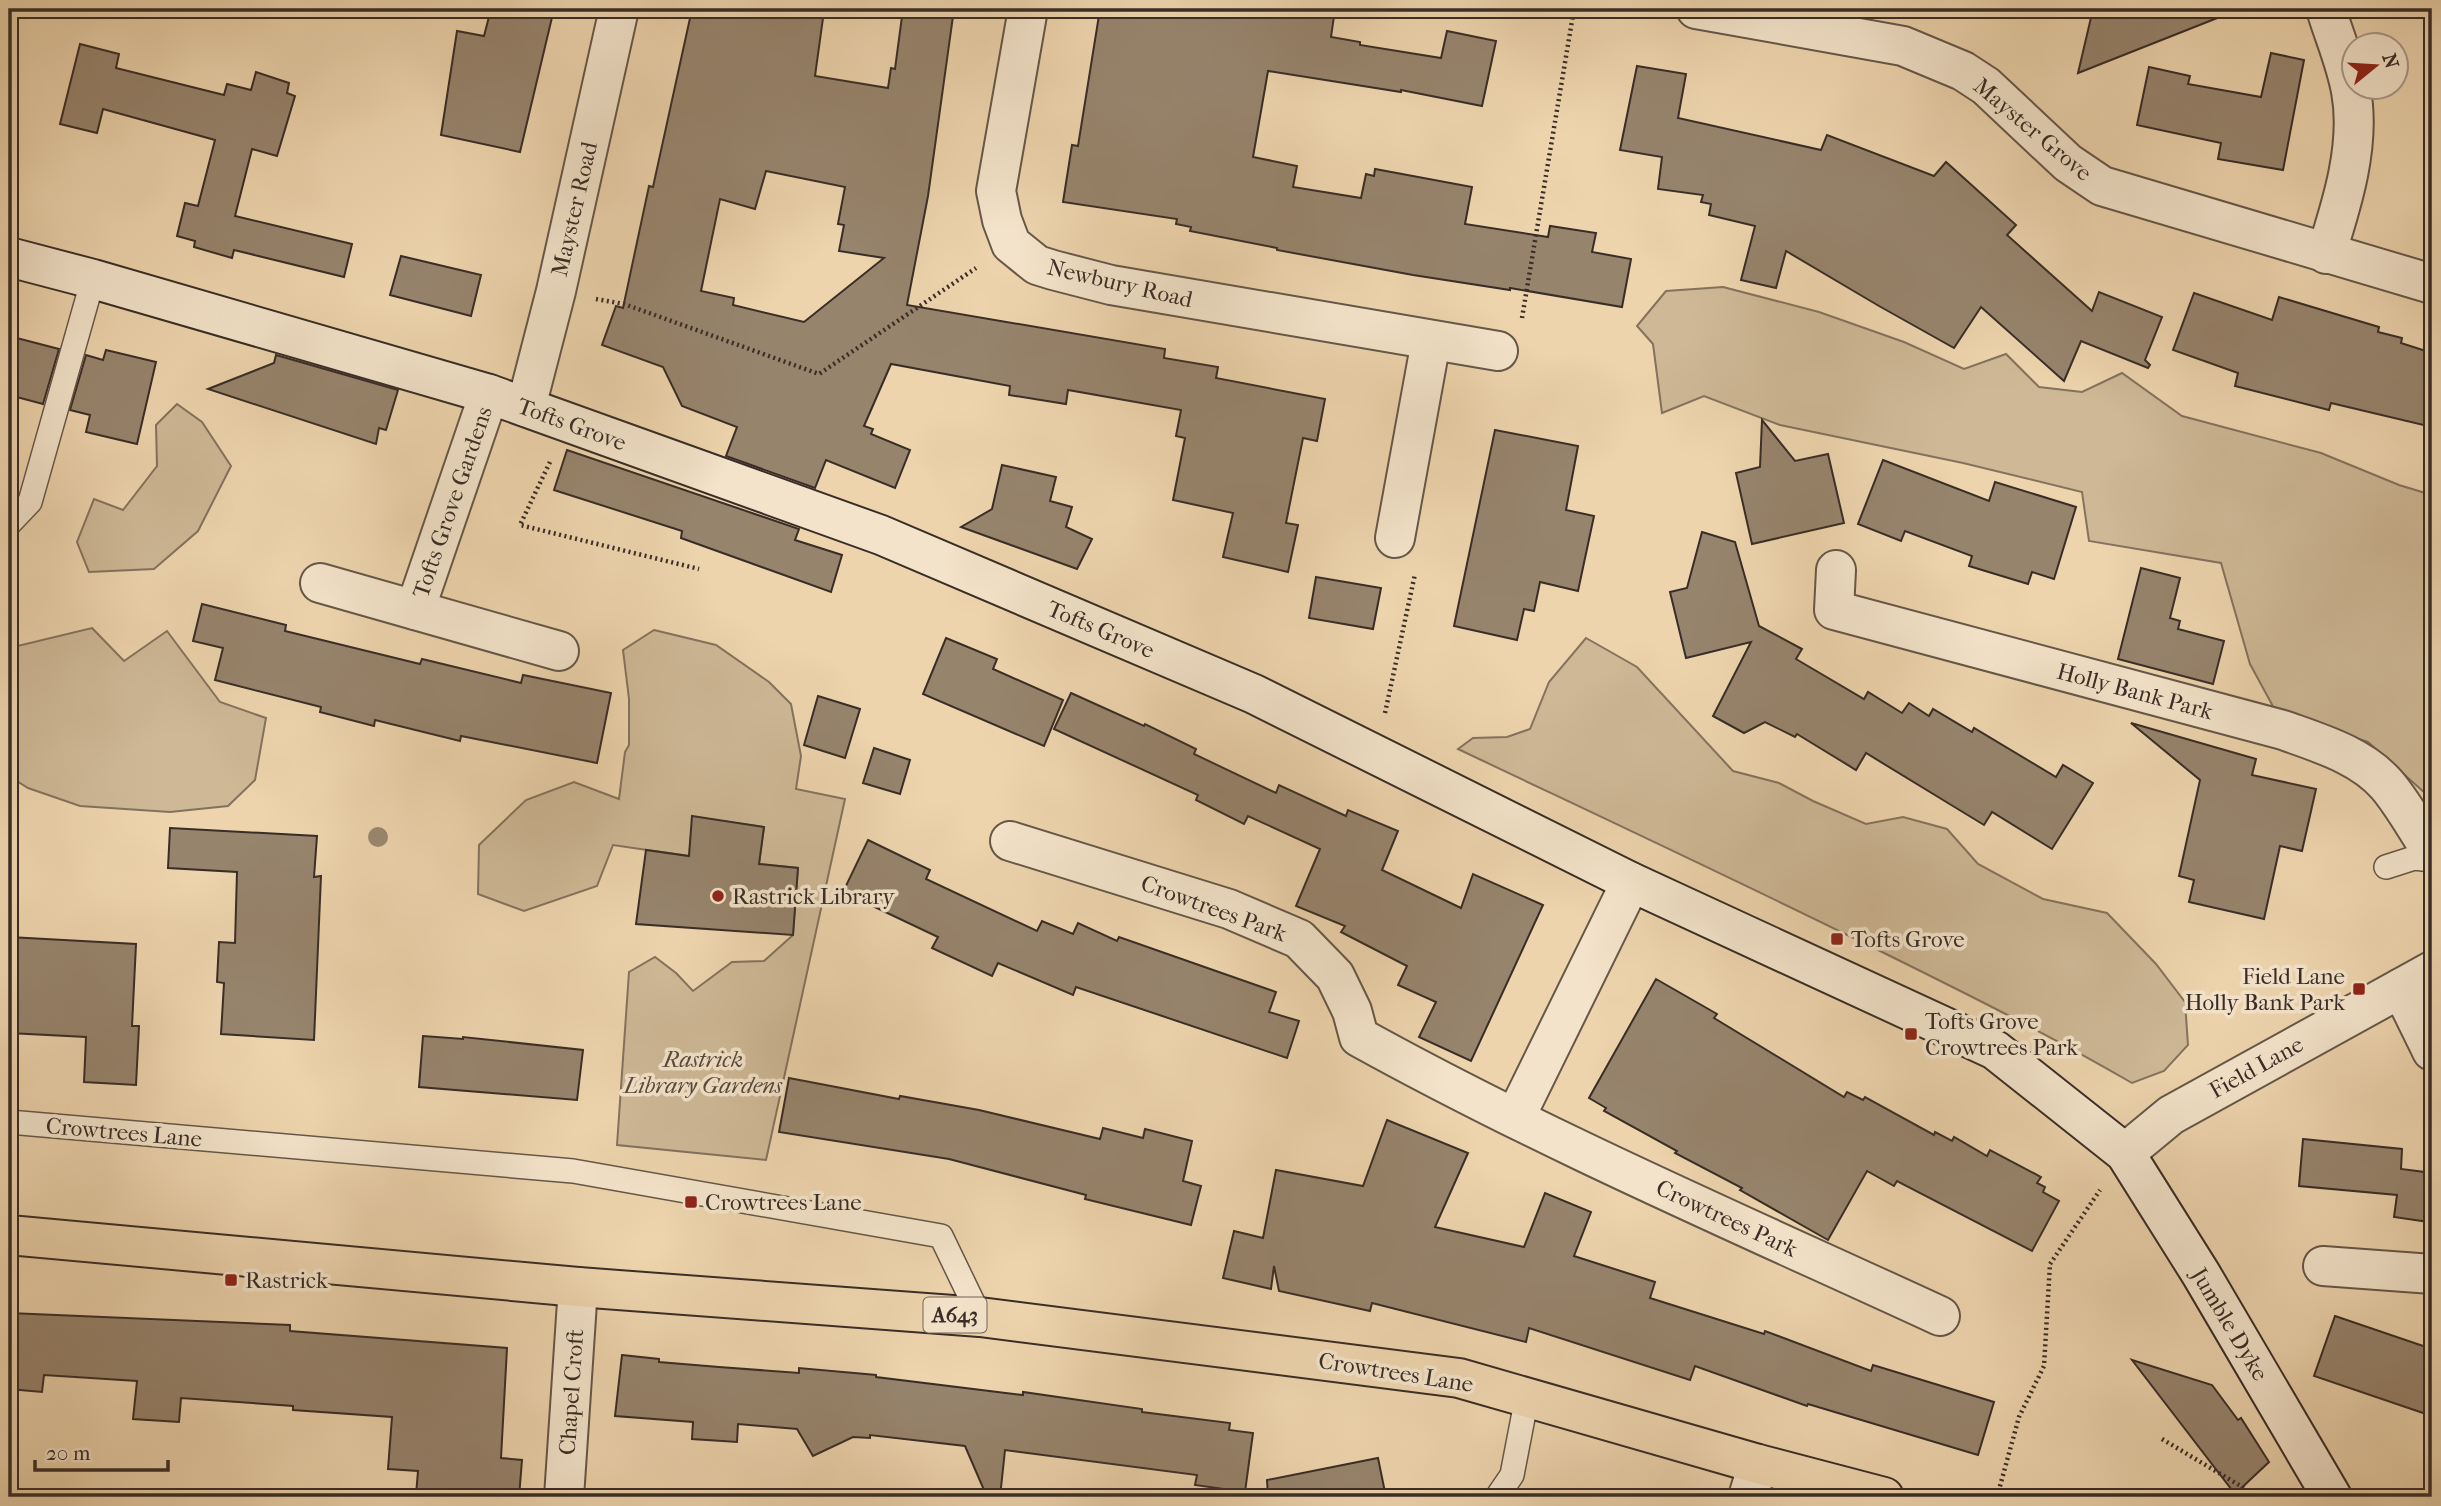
<svg xmlns="http://www.w3.org/2000/svg" width="2441" height="1506" font-family="'IM FELL French Canon',serif">
	<rect width="100%" height="100%" fill="#edd4ad"/>
	<filter id="stains"><feTurbulence type="fractalNoise" baseFrequency=".00286" numOctaves="4"/><feColorMatrix values="0 0 0 0 .2 0 0 0 0 .09 0 0 0 0 .02 0 0 0 .5 -.17"/></filter>
	<radialGradient id="worn" r=".72"><stop offset=".6" stop-color="#630" stop-opacity="0"/><stop offset="1" stop-color="#630" stop-opacity=".3"/></radialGradient>
	<g fill="#ceb896" stroke="#84725e" stroke-width="2">
		<polygon points="1723,287 1819,312 1904,342 1964,369 2006,354 2039,387 2082,392 2122,373 2182,416 2321,453 2399,485 2432,495 2432,790 2426,794 2368,742 2276,712 2250,664 2221,563 2089,541 2082,492 1963,463 1780,425 1704,396 1662,413 1653,344 1637,326 1666,291"/>
		<polygon points="177,404 202,422 231,466 198,531 154,569 89,572 77,542 94,499 123,510 157,466 156,425"/>
		<polygon points="92,628 124,661 167,631 220,702 266,718 255,780 228,806 170,812 80,806 28,788 9,776 9,648"/>
		<polygon points="654,630 716,645 769,682 791,704 801,756 796,789 845,799 766,1160 617,1145 629,972 655,957 676,973 693,991 732,962 764,961 793,935 798,868 759,864 764,827 693,817 689,856 613,845 597,886 524,911 478,894 479,845 526,800 574,782 619,799 625,752 629,745 629,699 623,650"/>
		<path d="M1586,638L1637,667L1733,771L1779,783L1813,801L1866,824L1903,817L1947,829L1978,864L2043,899L2107,913L2156,964L2185,1002L2188,1045L2164,1071L2132,1083C2048,1034 1961,991 1874,948C1736,880 1597,815 1458,749L1473,738L1507,737L1530,729L1549,682Z"/>
	</g>
	<g fill="#97846d" stroke="#392d27" stroke-width="2" fill-rule="evenodd">
		<polygon points="491,9 554,9 520,152 441,135 457,31 484,36"/>
		<path d="M692,9H768L823,18L815,76L888,88L891,68L895,69L903,9H954L928,196L907,305L1165,349L1164,358L1218,367L1216,378L1325,399L1317,441L1303,438L1286,523L1298,525L1288,572L1223,557L1233,513L1173,500L1185,438L1176,436L1181,410L1068,390L1066,404L1009,395L1010,386L891,364L864,426L873,429L871,434L910,450L895,488L826,460L815,488L726,456L737,427L682,406L663,367L602,345L616,306L623,308L649,186L653,187ZM766,171L845,187L838,224L844,225L839,251L884,258L804,322L733,305L734,298L701,291L720,199L755,209Z"/>
		<polygon points="1100,9 1335,9 1331,37 1360,42 1360,45 1441,58 1447,31 1496,41 1482,106 1401,90 1401,92 1268,71 1253,157 1297,166 1293,187 1361,198 1366,174 1374,176 1375,169 1472,187 1465,224 1548,237 1550,226 1596,233 1592,252 1631,259 1622,307 1510,288 1510,290 1413,275 1277,250 1277,248 1190,231 1191,227 1176,224 1177,219 1063,202 1072,145 1078,146"/>
		<polygon points="2093,9 2235,9 2235,11 2078,73"/>
		<polygon points="80,44 119,54 116,68 224,95 227,84 251,90 256,72 289,83 287,93 295,96 277,156 252,149 235,216 352,244 344,277 234,250 232,258 194,247 195,241 177,236 185,203 198,206 215,140 103,109 97,133 60,124"/>
		<polygon points="2271,53 2304,60 2283,170 2218,159 2221,143 2137,125 2149,67 2190,76 2188,84 2261,97"/>
		<polygon points="1637,66 1686,74 1678,118 1821,150 1827,135 1934,176 1946,162 2016,225 2007,235 2092,311 2099,292 2162,317 2145,360 2150,365 2148,368 2081,341 2064,381 1981,307 1954,348 1879,306 1786,251 1776,288 1741,280 1755,226 1709,215 1711,204 1701,202 1703,195 1658,189 1662,157 1620,150"/>
		<polygon points="401,256 481,275 471,316 390,295"/>
		<polygon points="2194,293 2272,320 2279,297 2379,327 2378,332 2402,338 2401,343 2432,353 2432,427 2331,403 2329,410 2235,386 2238,373 2173,350"/>
		<polygon points="9,336 59,349 43,404 9,395"/>
		<polygon points="106,350 156,362 137,444 86,432 90,415 70,410 86,355 103,360"/>
		<polygon points="276,355 398,390 386,430 379,428 376,444 208,389 274,363"/>
		<polygon points="1762,420 1795,461 1828,454 1844,523 1752,544 1736,473 1760,467"/>
		<polygon points="1495,430 1578,446 1566,510 1594,516 1578,591 1540,582 1534,611 1524,609 1517,640 1454,626"/>
		<polygon points="567,450 799,529 795,540 842,555 831,592 681,538 682,531 554,490"/>
		<polygon points="1883,460 1989,501 1995,482 2076,507 2054,579 2032,572 2028,584 1969,566 1972,556 1905,531 1901,541 1858,524"/>
		<polygon points="1002,465 1056,477 1050,501 1072,507 1066,527 1092,539 1077,569 961,527 992,509"/>
		<polygon points="1702,532 1735,542 1759,626 1802,649 1796,659 1864,699 1868,692 1902,713 1909,703 1929,716 1933,709 1972,732 1974,728 2056,777 2063,765 2093,783 2052,849 1992,812 1984,825 1866,753 1856,770 1797,734 1795,737 1765,722 1744,733 1713,716 1751,642 1686,658 1670,592 1687,588"/>
		<polygon points="2141,568 2180,578 2170,618 2180,621 2178,629 2224,641 2213,684 2118,659"/>
		<polygon points="1316,577 1381,588 1373,629 1309,618"/>
		<polygon points="202,604 286,625 285,631 420,664 422,659 521,683 523,675 611,693 597,763 461,736 460,741 375,720 374,726 320,712 321,707 215,680 223,648 193,641"/>
		<polygon points="946,638 997,659 993,669 1063,700 1044,746 923,694"/>
		<polygon points="1071,693 1144,726 1145,724 1196,749 1194,754 1276,793 1279,785 1346,816 1348,810 1398,831 1382,870 1461,908 1473,874 1543,905 1471,1061 1419,1037 1436,1002 1398,985 1407,966 1341,932 1345,926 1296,906 1320,849 1248,816 1244,824 1196,800 1198,795 1054,729"/>
		<polygon points="818,696 860,709 845,758 804,745"/>
		<polygon points="2131,723 2256,759 2252,775 2316,789 2302,851 2280,846 2264,919 2189,902 2194,880 2179,876 2200,780"/>
		<polygon points="874,748 910,760 900,794 863,783"/>
		<polygon points="692,816 764,827 759,864 798,868 793,935 636,924 646,850 689,856"/>
		<polygon points="170,828 317,836 314,877 321,876 314,1040 221,1034 224,983 217,982 219,942 235,943 237,872 168,868"/>
		<polygon points="868,840 930,870 926,879 1037,931 1042,921 1073,934 1078,923 1117,941 1119,937 1276,992 1269,1012 1299,1021 1287,1058 1076,987 1073,995 998,963 992,976 932,948 938,937 843,892"/>
		<polygon points="9,937 136,944 132,1026 139,1026 136,1085 84,1082 86,1037 9,1033"/>
		<polygon points="1656,979 1717,1014 1714,1018 1844,1097 1847,1092 1863,1100 1865,1097 1934,1135 1935,1132 1952,1141 1954,1137 1987,1156 1990,1150 2041,1177 2037,1183 2045,1187 2043,1192 2059,1201 2032,1251 1897,1181 1894,1186 1867,1171 1828,1240 1740,1190 1742,1188 1675,1153 1677,1151 1604,1111 1606,1108 1589,1098"/>
		<polygon points="423,1036 463,1039 463,1037 583,1050 577,1100 419,1087"/>
		<polygon points="789,1078 899,1099 900,1096 979,1110 1100,1139 1103,1128 1143,1138 1145,1129 1192,1141 1183,1181 1201,1186 1191,1225 1085,1199 1086,1195 949,1159 779,1132"/>
		<polygon points="1387,1120 1468,1153 1435,1227 1524,1247 1545,1193 1591,1212 1574,1256 1655,1282 1650,1298 1764,1334 1765,1331 1871,1371 1873,1365 1994,1402 1978,1455 1808,1404 1807,1406 1695,1366 1690,1380 1529,1328 1526,1342 1372,1303 1370,1311 1279,1291 1274,1266 1271,1289 1223,1278 1234,1231 1263,1238 1276,1170 1363,1186"/>
		<polygon points="2303,1139 2402,1149 2401,1169 2432,1173 2432,1197 2429,1222 2394,1217 2397,1195 2299,1186"/>
		<polygon points="9,1313 290,1325 290,1331 507,1348 501,1458 522,1460 519,1497 441,1497 416,1495 418,1471 388,1469 392,1417 293,1410 293,1406 181,1398 179,1422 133,1419 137,1381 44,1375 42,1392 9,1389"/>
		<polygon points="2335,1316 2432,1349 2432,1416 2314,1376"/>
		<polygon points="622,1355 659,1359 659,1362 719,1367 799,1373 799,1368 876,1375 876,1377 1023,1395 1023,1392 1142,1409 1142,1412 1230,1423 1229,1430 1253,1433 1245,1492 1195,1485 1197,1475 1005,1450 1000,1497 987,1497 965,1446 870,1435 870,1438 853,1437 813,1456 797,1429 738,1424 737,1442 692,1439 693,1422 615,1416"/>
		<polygon points="2132,1360 2212,1385 2238,1420 2241,1418 2269,1462 2235,1494"/>
		<polygon points="1378,1458 1386,1497 1268,1497 1267,1480"/>
	</g>
	<g fill="none" stroke-linecap="round" stroke-linejoin="round">
		<g stroke="#665748" stroke-width="26">
			<g id="lane">
				<polyline points="9,524 30,502 93,279"/>
				<polyline points="2386,867 2414,858 2432,860"/>
				<polyline points="9,1122 573,1171 941,1236 980,1317"/>
				<polyline points="1497,1497 1512,1475 1527,1397"/>
			</g>
		</g>
		<g stroke="#665748" stroke-width="42">
			<g id="street">
				<polyline points="1028,9 996,191 1002,220 1011,244 1037,265 1053,270 1111,285 1498,351"/>
				<polyline points="1696,9 1903,46 1963,71 1986,86 2068,163 2102,186 2432,284"/>
				<path d="M2326,254C2342,204 2361,144 2351,91C2346,63 2334,36 2326,9"/>
				<polyline points="526,407 556,291 619,9"/>
				<polyline points="1395,538 1431,341"/>
				<path d="M1836,570L1834,610L2283,730C2319,743 2361,755 2387,785C2404,805 2417,830 2432,852"/>
				<polyline points="320,583 559,651"/>
				<polyline points="415,610 489,394"/>
				<path d="M1010,841L1229,909L1299,939L1335,976L1352,1011L1359,1037C1547,1141 1745,1226 1940,1316"/>
				<polyline points="2401,988 2432,1051"/>
				<polyline points="1515,1118 1631,882"/>
				<polyline points="2125,1153 2171,1115 2432,971"/>
				<polyline points="2323,1266 2432,1274"/>
				<polyline points="564,1497 578,1287"/>
				<polyline points="1748,1497 1758,1464"/>
			</g>
		</g>
		<g stroke="#392d27" stroke-width="42">
			<polyline id="secondary" points="9,257 93,279 489,394 881,535 1254,694 1631,882 1995,1050 2125,1153 2201,1274 2332,1497"/>
		</g>
		<g stroke="#392d27" stroke-width="42">
			<polyline id="primary" points="9,1235 578,1287 980,1317 1459,1378 1758,1464 1884,1497"/>
		</g>
		<g stroke="#392d27" stroke-width="4.5" stroke-dasharray="2 3.5" stroke-linecap="butt">
			<polyline points="596,299 624,304 819,374 976,268"/>
			<polyline points="1522,318 1574,9"/>
			<polyline points="550,462 520,525 699,569"/>
			<polyline points="1385,713 1415,574"/>
			<polyline points="2162,1439 2259,1497"/>
			<polyline points="1997,1497 2019,1417 2044,1366 2050,1264 2100,1190"/>
		</g>
		<use href="#lane" stroke="#f3e3ca" stroke-width="23"/>
		<use href="#street" stroke="#f3e3ca" stroke-width="38"/>
		<use href="#secondary" stroke="#f3e3ca" stroke-width="38"/>
		<use href="#primary" stroke="#edd4ad" stroke-width="38"/>
	</g>
	<circle fill="#9a886f" cx="378" cy="837" r="10"/>
	<g fill="#8f2418" stroke="#f3e3ca" stroke-width="2.5">
		<circle cx="718" cy="896" r="7"/>
		<rect x="1830" y="932" width="14" height="14" rx="3.5"/>
		<rect x="2352" y="982" width="14" height="14" rx="3.5"/>
		<rect x="1904" y="1027" width="14" height="14" rx="3.5"/>
		<rect x="684" y="1195" width="14" height="14" rx="3.5"/>
		<rect x="224" y="1273" width="14" height="14" rx="3.5"/>
	</g>
	<g text-anchor="middle" stroke-width="7" stroke-linejoin="round" paint-order="stroke">
		<rect fill="#f3e3ca" stroke="#716458" stroke-width="2" x="923.5" y="1297.5" width="63" height="35" rx="5"/>
		<g font-size="21" font-weight="bold" fill="#392d27">
			<text x="955" y="1322">A643</text>
		</g>
		<g font-size="23" fill="#392d27" stroke="#f3e3ca">
			<text transform="translate(2033 129) rotate(40)" y="8">Mayster Grove</text>
			<text transform="translate(574 209) rotate(-77)" y="8">Mayster Road</text>
			<text transform="translate(1120 283) rotate(13)" y="8">Newbury Road</text>
			<text transform="translate(572 424) rotate(20)" y="8">Tofts Grove</text>
			<text transform="translate(452 502) rotate(-71)" y="8">Tofts Grove Gardens</text>
			<text transform="translate(1101 629) rotate(23)" y="8">Tofts Grove</text>
			<text transform="translate(2135 691) rotate(15)" y="8">Holly Bank Park</text>
			<text transform="translate(1214 908) rotate(20)" y="8">Crowtrees Park</text>
			<text transform="translate(2256 1067) rotate(-29)" y="8">Field Lane</text>
			<text transform="translate(124 1132) rotate(5)" y="8">Crowtrees Lane</text>
			<text transform="translate(1727 1218) rotate(25)" y="8">Crowtrees Park</text>
			<text transform="translate(2230 1324) rotate(59)" y="8">Jumble Dyke</text>
			<text transform="translate(1396 1372) rotate(9)" y="8">Crowtrees Lane</text>
			<text transform="translate(571 1392) rotate(-86)" y="8">Chapel Croft</text>
		</g>
		<g font-size="23" fill="#392d27" stroke="#f3e3ca" text-anchor="start">
			<text x="732" y="904">Rastrick Library</text>
			<text x="1851" y="947">Tofts Grove</text>
			<text x="2345" y="984" text-anchor="end">Field Lane<tspan x="2345" dy="26">Holly Bank Park</tspan></text>
			<text x="1925" y="1029">Tofts Grove<tspan x="1925" dy="26">Crowtrees Park</tspan></text>
			<text x="705" y="1210">Crowtrees Lane</text>
			<text x="245" y="1288">Rastrick</text>
		</g>
		<g font-size="23" font-style="italic" fill="#57493d" stroke="#f3e3ca">
			<text x="703" y="1067">Rastrick<tspan x="703" dy="26">Library Gardens</tspan></text>
		</g>
	</g>
	<rect width="2441" height="1506" fill="none" stroke="#edd4ad" stroke-width="35"/>
	<rect x="10" y="10" width="2420" height="1485" fill="none" stroke="#392d27" stroke-width="3.5"/>
	<rect x="18" y="18" width="2406" height="1471" fill="none" stroke="#392d27" stroke-width="2"/>
	<g transform="translate(2375 66) rotate(72)"><circle r="33" fill="#f3e3ca" stroke="#a99a89" stroke-width="2"/>
	<path d="M0-5L12 26L0 18L-12 26Z" fill="#8f2418"/>
	<text y="-10" font-size="19" font-weight="bold" text-anchor="middle" fill="#392d27">N</text>
	</g>
	<path d="M35 1460v10h133v-10" fill="none" stroke="#392d27" stroke-width="3.5"/>
	<text x="46" y="1460" font-size="21" fill="#392d27" stroke="#f3e3ca" stroke-width="5" paint-order="stroke">20 m</text>
	<rect width="100%" height="100%" filter="url(#stains)"/>
	<rect width="100%" height="100%" fill="url(#worn)"/>
</svg>
